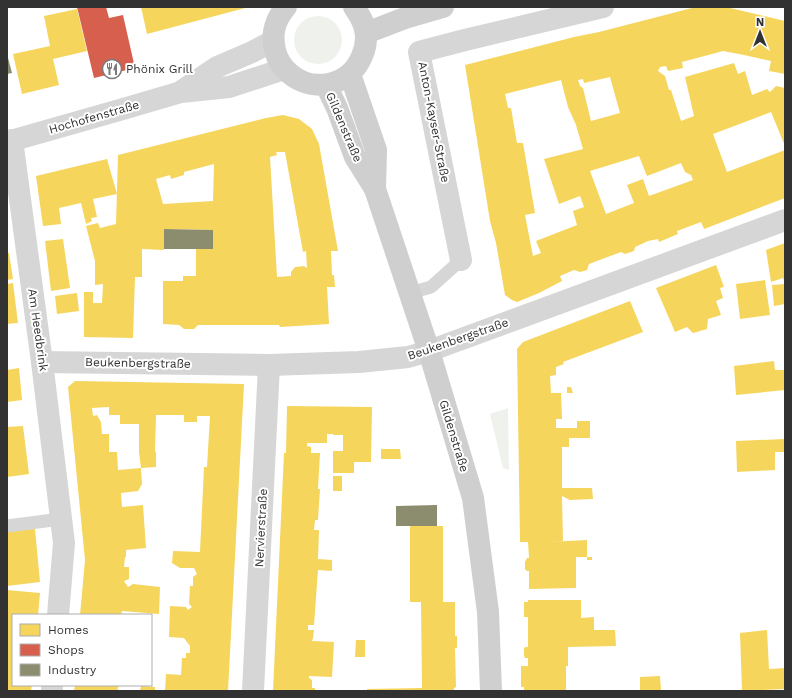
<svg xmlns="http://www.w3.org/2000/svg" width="792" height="698" font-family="'Work Sans',sans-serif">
	<rect width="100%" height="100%" fill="#fff"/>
	<g fill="#eff2ec">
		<circle cx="318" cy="40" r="24"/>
		<polygon points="508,408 509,470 503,468 490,414"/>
	</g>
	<g fill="#f6d55c" fill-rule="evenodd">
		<polygon points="141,7 249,7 147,34"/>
		<path d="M696,7H726L785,21V74L769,71L771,61L744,55L723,51L682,62L683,68L668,71L666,66L660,67L658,71L665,76L669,90H671L681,121L694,116L685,77L734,63L738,74L745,71L752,95L767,89L770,92L776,86L785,88V146L771,112L713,134L727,172L785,150V198L704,229L701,222L677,231L678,234L659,242L658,239L648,241L635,247L634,251L625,254L621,252L589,264L587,270L580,272L574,270L560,276L562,281L539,293L517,302L512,300L505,295L496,243L490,221L465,65L574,37L599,32ZM610,77L620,113L591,121L583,88L580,86L578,80L583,79L584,83ZM561,80L568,107L576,125L583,149L544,159L559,204L580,196L584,207L573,211L577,225L536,241L541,253L533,256L525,215L535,213L523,143H517L511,108H508L505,94ZM639,156L647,176L681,163L685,172L691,175L693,180L649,196L643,179L627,185L634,203L606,214L590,171Z"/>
		<polygon points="77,9 87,51 53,59 59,85 22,94 13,54 50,46 44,16"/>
		<path d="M283,115L299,119L312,129L319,144L338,251H331L332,275H334L335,287H327L329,324L280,327L279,325H198L194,329H184L179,325L163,324V281H183V276H196V249H213V230L164,229V250L142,249V277H135L133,338L84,337V292H93V303H102L103,284L95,285V261L86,226L98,223L100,228L116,224L118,155L266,118ZM276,152H285L303,252L306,251L307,268L304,266L295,267L291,272V276L277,277L270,157L277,155ZM214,164L213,201L163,204L156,179L170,175L171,179L184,175V172Z"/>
		<polygon points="107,159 117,194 93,199 97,217 91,218 92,221 86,224 81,203 59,208 61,224 43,226 36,176"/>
		<polygon points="63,239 70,288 51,291 45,241"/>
		<polygon points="785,243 785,280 784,281 783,278 771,282 766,250"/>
		<polygon points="7,253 9,253 13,279 7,280"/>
		<polygon points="716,265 724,287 720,288 723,298 716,301 721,315 708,319 707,329 693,333 687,327 675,332 656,288"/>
		<polygon points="765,280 770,315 740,319 736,284"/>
		<polygon points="13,283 18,323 7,324 7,284"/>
		<polygon points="785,284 785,304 774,306 772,285"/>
		<polygon points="77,293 79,311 57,314 55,296"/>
		<polygon points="630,301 643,332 563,362 564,364 556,367 556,375 550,376 551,393 561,393 562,419 556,419 556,428 577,428 577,421 590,421 590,438 569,438 569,447 562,447 562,488 592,488 593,499 570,500 562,496 563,541 549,542 587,540 587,557 592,557 592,560 587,560 587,557 576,557 576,588 529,589 529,571 527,571 525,569 525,562 527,558 529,558 528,542 520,542 517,349 523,342"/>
		<polygon points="774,361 775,370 785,370 785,390 736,395 734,366"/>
		<polygon points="19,368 22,400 7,402 7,370"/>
		<polygon points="75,381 244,384 228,691 165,691 166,674 181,675 182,658 186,658 186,653 190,653 190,646 184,638 169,637 170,606 186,607 188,610 192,607 189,604 190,586 193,586 193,577 197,574 194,568 180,568 172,563 173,551 200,552 204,467 207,467 210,416 197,416 197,422 184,422 184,415 156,415 155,452 156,452 156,467 141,468 139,452 139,424 120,424 120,415 109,415 109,407 92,408 93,416 97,415 101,422 102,434 109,434 109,452 117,452 118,470 141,468 142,484 138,491 121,493 122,507 143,505 146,548 126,550 126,557 125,557 124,567 129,567 129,579 124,581 128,587 133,584 160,587 159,614 122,611 121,615 80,615 85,560 68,387"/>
		<polygon points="567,387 571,387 573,393 567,393"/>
		<polygon points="287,406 372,407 371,462 354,462 354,473 333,473 333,451 343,451 343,435 333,435 333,434 327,434 327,443 307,443 307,446 311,447 311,453 320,453 318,489 320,489 318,520 315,520 314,530 319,530 318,559 332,560 332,571 318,570 314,625 308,625 308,630 314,630 313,638 312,641 334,642 332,677 309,676 309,678 312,680 312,688 315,688 315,691 273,691 284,453 286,453"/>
		<polygon points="23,426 29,474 7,477 7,427"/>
		<polygon points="785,439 785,452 775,452 775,470 737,472 736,441"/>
		<polygon points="381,449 400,449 401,459 381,459"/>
		<rect x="333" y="476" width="9" height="15"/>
		<polygon points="410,526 443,526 443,602 455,602 455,636 457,636 457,648 455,648 456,687 454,688 454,691 367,691 367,689 422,688 421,602 410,602"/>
		<polygon points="35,529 40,582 7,586 7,531"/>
		<polygon points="7,590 40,593 38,615 13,615 13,685 32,685 31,691 7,691"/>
		<polygon points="528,600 581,600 581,618 594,617 594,630 615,630 616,646 568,647 568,666 566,666 566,691 524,691 524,687 521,687 521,666 528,666 528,658 525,658 524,656 524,649 525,647 528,647 528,617 524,617 524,602 528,602"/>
		<polygon points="767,630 769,669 785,668 785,689 742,691 740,633"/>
		<polygon points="356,640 365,640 365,657 355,657"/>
		<polygon points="660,676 661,691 640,691 640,677"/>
		<polygon points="75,685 119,685 119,687 117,688 119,691 74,691"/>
		<polygon points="141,686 155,687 155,691 140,691"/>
	</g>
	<polygon fill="#d6604d" points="77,7 106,7 109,18 123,15 135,68 94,78"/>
	<g fill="#8c8c6e">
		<polygon points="7,54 12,73 7,74"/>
		<polygon points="164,229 213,230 213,249 164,249"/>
		<polygon points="437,505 437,526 396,526 396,506"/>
	</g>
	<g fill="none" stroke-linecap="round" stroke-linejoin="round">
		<g stroke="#d6d6d6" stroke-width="13">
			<polyline points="410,293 431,287 461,260"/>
			<polyline points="7,526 61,519"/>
		</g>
		<g stroke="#d6d6d6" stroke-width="22">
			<polyline points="183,90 217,67 252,52 273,41"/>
			<polyline points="12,140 42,362 64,543 58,615"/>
			<polyline points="7,142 123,109 181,92 229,87 284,69"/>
			<polyline points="461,260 419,52 465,40 603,7"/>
			<polyline points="42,362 269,365 359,362 408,357 429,351 785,220"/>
			<polyline points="52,691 52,685"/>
			<polyline points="253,691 269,365"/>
		</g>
		<g stroke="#cfcfcf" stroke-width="22">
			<path d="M286,7C275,20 271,33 275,50C277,59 282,67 289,73C313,94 350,86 362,56C366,47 367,38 365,29C363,20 359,14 354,7"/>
			<polyline points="366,33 405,18 443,7"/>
			<polyline points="350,74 376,150 375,189"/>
			<polyline points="326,85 337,108 355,157 375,189 429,351 473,498 488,612 491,691"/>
		</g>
	</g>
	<defs>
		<g id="restaurant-ring" transform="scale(1)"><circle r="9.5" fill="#fff" stroke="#7a7a7a" stroke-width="1.5"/><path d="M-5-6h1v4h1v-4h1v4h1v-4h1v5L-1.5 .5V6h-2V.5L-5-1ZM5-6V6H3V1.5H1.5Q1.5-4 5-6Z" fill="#7a7a7a"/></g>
	</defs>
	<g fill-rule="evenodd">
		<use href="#restaurant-ring" x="112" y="69"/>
	</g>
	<g text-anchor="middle" stroke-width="4" stroke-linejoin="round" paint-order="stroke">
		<g font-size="12" fill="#323232" stroke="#fff" text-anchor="start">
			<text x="126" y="73">Phönix Grill</text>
		</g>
		<g font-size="12" fill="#323232" stroke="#fff">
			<text transform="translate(94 117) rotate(-16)" y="4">Hochofenstraße</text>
			<text transform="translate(434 122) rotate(79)" y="4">Anton-Kayser-Straße</text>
			<text transform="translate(344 127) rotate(67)" y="4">Gildenstraße</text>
			<text transform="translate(38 330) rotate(82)" y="4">Am Heedbrink</text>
			<text transform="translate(458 339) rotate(-19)" y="4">Beukenbergstraße</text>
			<text transform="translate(138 363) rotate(1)" y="4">Beukenbergstraße</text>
			<text transform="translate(454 436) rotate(73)" y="4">Gildenstraße</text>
			<text transform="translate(261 528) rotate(-87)" y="4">Nervierstraße</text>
		</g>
	</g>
	<rect width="792" height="698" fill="none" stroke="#323232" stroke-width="16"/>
	<rect x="12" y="614" width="140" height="72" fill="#ffffff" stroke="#adadad"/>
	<rect x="20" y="624" width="20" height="12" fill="#f6d55c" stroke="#adadad"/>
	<text x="48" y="634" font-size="12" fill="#323232">Homes</text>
	<rect x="20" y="644" width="20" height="12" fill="#d6604d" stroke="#adadad"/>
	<text x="48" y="654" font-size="12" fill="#323232">Shops</text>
	<rect x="20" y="664" width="20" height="12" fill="#8c8c6e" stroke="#adadad"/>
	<text x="48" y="674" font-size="12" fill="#323232">Industry</text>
	<g transform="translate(760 32)" stroke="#ffffff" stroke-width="3" paint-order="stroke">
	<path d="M0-3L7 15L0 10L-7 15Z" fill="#323232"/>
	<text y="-6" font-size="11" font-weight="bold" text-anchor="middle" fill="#323232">N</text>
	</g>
</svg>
